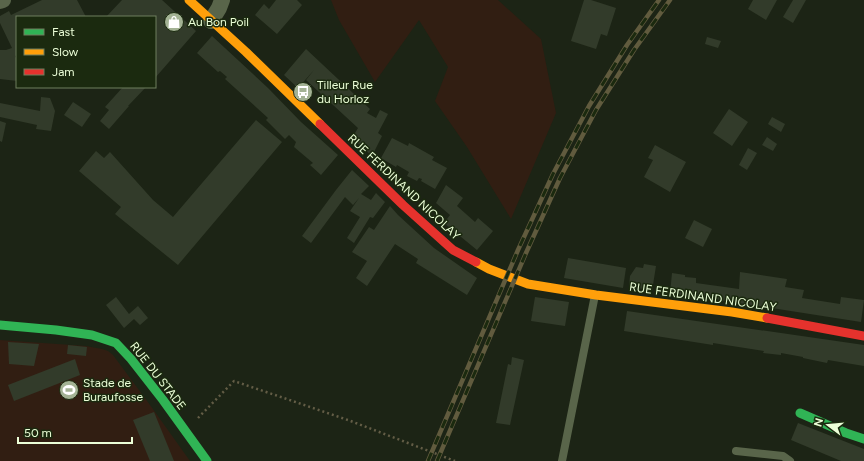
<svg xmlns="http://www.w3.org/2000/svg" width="864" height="461" font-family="Figtree,sans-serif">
	<rect width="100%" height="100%" fill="#1c2415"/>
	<g fill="#311e12">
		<polygon points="331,0 498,0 541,39 556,113 511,219 467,147 435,101 448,67 419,20 375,82 339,20"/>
		<polygon points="0,340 86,346 102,349 108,351 113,355 150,405 190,461 0,461"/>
	</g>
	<g fill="#323b2a">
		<polygon points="42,0 77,0 86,17 17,17 17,55 15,56 17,60 17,81 0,79 0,50 6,50 12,48 0,23 0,16 9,11 11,15"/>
		<polygon points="122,0 162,0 196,31 155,78 155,17 106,17"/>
		<polygon points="276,0 297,0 302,5 277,34 255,15 264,4 269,9"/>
		<polygon points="584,0 591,0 616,8 607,36 601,34 596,49 571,41"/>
		<polygon points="753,0 777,0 766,20 748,9"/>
		<polygon points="793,0 806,0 793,23 783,17"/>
		<polygon points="212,36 268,88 301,122 338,155 321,175 310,165 313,163 294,147 296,142 289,135 285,139 266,120 268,118 225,79 227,77 220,71 218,72 197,53"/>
		<polygon points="707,37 721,41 718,48 705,44"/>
		<polygon points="306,49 370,109 367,113 376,118 380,110 388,114 378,133 382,136 372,156 352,138 358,128 306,80 314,70 298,88 284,75"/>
		<polygon points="123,87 146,87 128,106 129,106 109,129 100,121 109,110 105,107"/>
		<polygon points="41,97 50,98 55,111 51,131 36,129 37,125 0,117 0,103 40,111"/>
		<polygon points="73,102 91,114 82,127 64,115"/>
		<polygon points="729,109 748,122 732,146 713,133"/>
		<polygon points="772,117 785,124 781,132 768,124"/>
		<polygon points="256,120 282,142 178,265 115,214 121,207 79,171 96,151 104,158 110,152 153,200 173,217"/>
		<polygon points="0,121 6,123 2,142 0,141"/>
		<polygon points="767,137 777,144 773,151 762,145"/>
		<polygon points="392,138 408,146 409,143 434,157 432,160 447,168 435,189 421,181 422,179 419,178 417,181 407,176 409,172 397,165 396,167 381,158"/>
		<polygon points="655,145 686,162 670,192 644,177 653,160 648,158"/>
		<polygon points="748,148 757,153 747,170 739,165"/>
		<polygon points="352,170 369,186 361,194 371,200 376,193 385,202 373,218 370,217 354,243 347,238 360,217 350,211 359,198 353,205 345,197 311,243 302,236 336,190"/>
		<polygon points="446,185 463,198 457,206 475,222 478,218 493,231 477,250 444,223 450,215 436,203"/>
		<polygon points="390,206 398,215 434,248 477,278 467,295 416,263 418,259 395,244 367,286 356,278 367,261 352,252 369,227 374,230"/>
		<polygon points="694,220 712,229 703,247 685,238"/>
		<polygon points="568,258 626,268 623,288 564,278"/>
		<polygon points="644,264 656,266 652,291 629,286 630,276 636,267 643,268"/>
		<polygon points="740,272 787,279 785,287 804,290 802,298 840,304 841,297 864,300 861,322 694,296 670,294 672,273 685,275 685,277 696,278 696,283 739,289"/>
		<polygon points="116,297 129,314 138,306 148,318 140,325 134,319 124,328 106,305"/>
		<polygon points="535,297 569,302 565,326 531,321"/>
		<polygon points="627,311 864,345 864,366 828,360 827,363 803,358 803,357 781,353 781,355 763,353 764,351 713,343 713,345 624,331"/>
		<polygon points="8,342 39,344 34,366 9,364"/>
		<polygon points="68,345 87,347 86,356 67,354"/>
		<polygon points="512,357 524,360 510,425 496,423 508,364 511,365"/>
		<polygon points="75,359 80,375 14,401 8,385"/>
		<polygon points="154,412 174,461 150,461 133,420"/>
		<polygon points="798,423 864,449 864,461 841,461 791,440"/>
	</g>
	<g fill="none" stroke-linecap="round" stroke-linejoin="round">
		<polyline stroke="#635d46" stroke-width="2.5" stroke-dasharray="2 3" stroke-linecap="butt" points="198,418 234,381 348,420 455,461"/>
		<g stroke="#59654a" stroke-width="8">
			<polyline points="736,451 783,456 790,461"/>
			<polyline points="562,461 595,295"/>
		</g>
		<g stroke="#59654a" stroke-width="16">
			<polyline points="0,1 3,0"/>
			<polyline points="211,21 219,8 222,0"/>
		</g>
		<g stroke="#30b455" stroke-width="9">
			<polyline points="0,325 56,330 92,335 116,343 131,359 163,400 207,461"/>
			<polyline points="800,413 846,433 864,439"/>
		</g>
		<g stroke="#ff9f0a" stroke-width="9">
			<polyline points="189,0 246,52 320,124"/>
			<polyline points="476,262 489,269 528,284 596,295 732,312 767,318"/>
		</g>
		<g stroke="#e5322d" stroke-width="9">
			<polyline points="320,124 403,205 453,250 476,262"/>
			<polyline points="767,318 864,336"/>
		</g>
		<g stroke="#615b3e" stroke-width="4.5">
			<g id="rail">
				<polyline points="428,461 518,250 553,174 589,106 627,45 659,0"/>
				<polyline points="437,461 526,253 560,178 596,110 634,50 670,0"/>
			</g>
		</g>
		<use href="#rail" stroke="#1b2a0f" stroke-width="3" stroke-dasharray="9" stroke-linecap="butt"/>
	</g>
	<defs>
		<g id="shop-disc" transform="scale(1)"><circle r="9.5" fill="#a3b294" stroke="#1b2a0f"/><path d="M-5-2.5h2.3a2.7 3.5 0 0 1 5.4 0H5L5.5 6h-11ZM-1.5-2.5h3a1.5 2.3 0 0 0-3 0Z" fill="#fff"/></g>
		<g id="bus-disc" transform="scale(1)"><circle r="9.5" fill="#a3b294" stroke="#1b2a0f"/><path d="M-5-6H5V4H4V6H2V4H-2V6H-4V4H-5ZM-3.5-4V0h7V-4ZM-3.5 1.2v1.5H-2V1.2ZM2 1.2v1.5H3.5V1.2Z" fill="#fff"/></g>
		<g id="stadium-disc" transform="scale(1)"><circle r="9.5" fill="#a3b294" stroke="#1b2a0f"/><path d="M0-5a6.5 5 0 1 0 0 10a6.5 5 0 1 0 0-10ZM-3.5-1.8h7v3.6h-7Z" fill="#fff"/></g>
	</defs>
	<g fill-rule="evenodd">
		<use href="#shop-disc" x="174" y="22"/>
		<use href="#bus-disc" x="303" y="92"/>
		<use href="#stadium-disc" x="69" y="390"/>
	</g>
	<g text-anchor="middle" stroke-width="3" stroke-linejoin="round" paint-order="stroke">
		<g font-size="12" fill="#ecffd8" stroke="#1b2a0f" text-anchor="start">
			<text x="188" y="26">Au Bon Poil</text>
			<text x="317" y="89">Tilleur Rue<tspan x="317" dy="14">du Horloz</tspan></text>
			<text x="83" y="387">Stade de<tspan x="83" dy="14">Buraufosse</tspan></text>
		</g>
		<g font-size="12" fill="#ecffd8" stroke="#1b2a0f">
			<text transform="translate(404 187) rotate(43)" y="4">RUE FERDINAND NICOLAY</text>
			<text transform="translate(703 297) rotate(8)" y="4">RUE FERDINAND NICOLAY</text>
			<text transform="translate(158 376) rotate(52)" y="4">RUE DU STADE</text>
		</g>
	</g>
	<rect x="16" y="16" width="140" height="72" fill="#1b2a0f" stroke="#6f7f5f"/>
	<rect x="24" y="29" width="20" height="6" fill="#30b455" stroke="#6f7f5f"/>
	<text x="52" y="36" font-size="12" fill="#ecffd8">Fast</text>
	<rect x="24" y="49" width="20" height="6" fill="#ff9f0a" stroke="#6f7f5f"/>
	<text x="52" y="56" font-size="12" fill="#ecffd8">Slow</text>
	<rect x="24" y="69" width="20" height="6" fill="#e5322d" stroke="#6f7f5f"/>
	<text x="52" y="76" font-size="12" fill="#ecffd8">Jam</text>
	<g transform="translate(828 425) rotate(286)" stroke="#1b2a0f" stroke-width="3" paint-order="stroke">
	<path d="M0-3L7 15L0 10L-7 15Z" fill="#ecffd8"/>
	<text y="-6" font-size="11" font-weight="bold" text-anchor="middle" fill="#ecffd8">N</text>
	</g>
	<path d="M18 437v6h114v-6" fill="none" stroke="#ecffd8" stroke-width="2"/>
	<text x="24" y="437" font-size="12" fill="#ecffd8" stroke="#1b2a0f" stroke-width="3" paint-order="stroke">50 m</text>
</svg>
